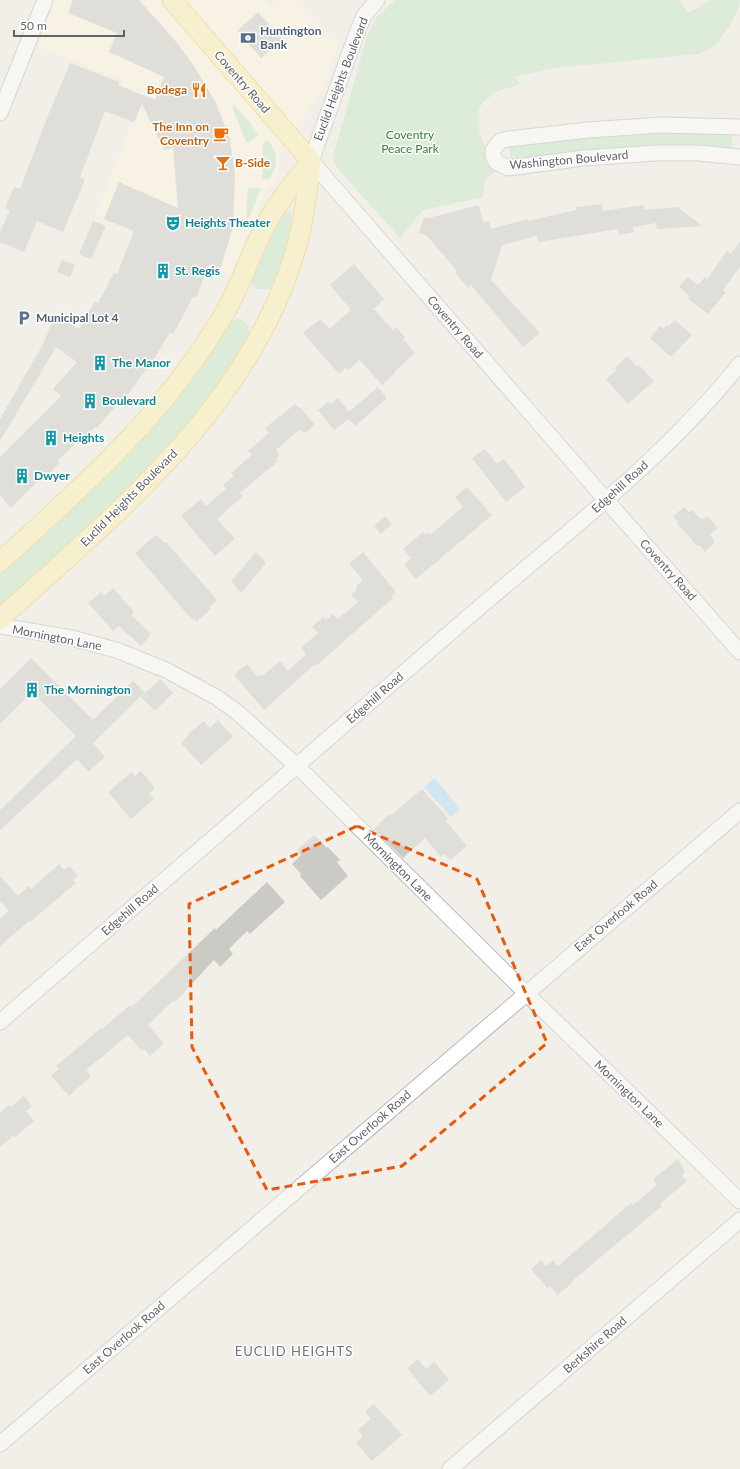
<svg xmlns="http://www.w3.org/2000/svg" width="740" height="1469" font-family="Lato,sans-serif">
	<rect width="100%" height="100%" fill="#f1efe8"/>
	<polygon fill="#fef7e0" points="54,0 264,0 273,10 284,0 294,0 329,39 339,40 324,87 314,102 279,149 280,167 275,187 268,187 231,273 185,256 134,231 95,216 132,122 134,122 145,96 123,86 124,83 121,80 38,46 53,10 50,8"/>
	<g fill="#c5e8c5">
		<path d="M395,0H680L688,13L711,0H740C740,12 724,35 716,44C712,48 705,51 699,54L554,68L515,77L520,84L496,92L483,102L479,109V131L494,172L485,181L483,197L423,210L400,238L339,170L335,164L333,157L367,36L377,17Z"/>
		<polygon points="234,105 253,126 252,128 258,135 250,142 246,142 232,107"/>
		<polygon points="657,131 732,134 731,151 511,162 509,147 549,139"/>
		<path d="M267,140C269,142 272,145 273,148C278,156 276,172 269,179H262L263,143Z"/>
		<polygon points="248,188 261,188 249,218 246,217"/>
		<polygon points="282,210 292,213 290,233 275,285 270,289 257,289 252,285 251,279"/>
		<path d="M239,319C247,322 249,326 250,334L212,394L184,430L141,477L0,608V573L26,548L226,323L233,320Z"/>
	</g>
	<polygon fill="#aadaff" points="434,778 457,805 456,806 460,809 451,817 424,787"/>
	<g fill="#cccac5">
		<polygon points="73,0 139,0 178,44 194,66 215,101 230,139 235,175 233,227 220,270 209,265 196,298 193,297 173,334 170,332 150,366 149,365 126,397 124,396 97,428 95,427 77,445 76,443 57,461 59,463 50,473 39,482 37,482 11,508 0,495 0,457 61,396 53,389 77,362 56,347 0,441 0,419 42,346 56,314 79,329 95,302 98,303 114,273 117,274 134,231 104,219 119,182 178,208 173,148 164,150 142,104 134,122 105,111 80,177 85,180 63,232 37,221 24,252 0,242 0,232 10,210 5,208 14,187 20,189 45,123 70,63 119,82 118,85 155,100 164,77 109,52 117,33 68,13"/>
		<polygon points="258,12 282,39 261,58 237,31"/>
		<polygon points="602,204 603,211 644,205 645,210 677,207 703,226 657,229 656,223 633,227 634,232 619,235 618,229 538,242 537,236 502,245 491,280 540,333 523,347 471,285 468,288 455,273 457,271 427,236 419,233 424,217 429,218 479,205 483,222 489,221 491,229 528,219 528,221 576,210 576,207"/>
		<polygon points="93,221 106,226 91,259 79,254"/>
		<polygon points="740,241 740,267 725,287 723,291 726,292 708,314 688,299 690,296 679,287 687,277 698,285 705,277 707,279 727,251 731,254"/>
		<polygon points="62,260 75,265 70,277 57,272"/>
		<polygon points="354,264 384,299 374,309 393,330 396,327 405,337 403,339 415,353 394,372 395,373 382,385 360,360 348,370 346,368 339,374 303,333 320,319 329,329 351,310 330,285"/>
		<polygon points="675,320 692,335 671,357 650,338 660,326 663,329 667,325 668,327"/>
		<polygon points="627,356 637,367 639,365 654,381 628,404 606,379 617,370 615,368"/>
		<polygon points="378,387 387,398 355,426 349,419 334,430 318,410 329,401 331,404 338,398 349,412"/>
		<polygon points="295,404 299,408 300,407 315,425 305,433 299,430 276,450 279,454 278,454 279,456 276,459 278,461 240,493 243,496 217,519 235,539 215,556 181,516 201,499 206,506 226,489 223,485 234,476 231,473 252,455 248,451 269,433 265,428"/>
		<polygon points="485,449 497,464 504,459 525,487 506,502 472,458"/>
		<polygon points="467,487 492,515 416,579 404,565 411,558 403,549 423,532 426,535 428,532 430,535 463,507 455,497"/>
		<polygon points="684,507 689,512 692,510 702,520 707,516 718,528 710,535 715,542 705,552 699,545 697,546 677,523 678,522 673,516"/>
		<polygon points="385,516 392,524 381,534 374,526"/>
		<polygon points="156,535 164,543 166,542 217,600 209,607 211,609 196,622 194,618 192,620 135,553"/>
		<polygon points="256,552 266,563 241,593 231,581"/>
		<polygon points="363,552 396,592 392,596 393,598 316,666 315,664 264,710 234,675 247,664 258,677 261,675 262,676 280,661 288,671 306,654 301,648 318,633 312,627 323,617 326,620 333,614 338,619 358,602 351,594 356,590 357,585 363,580 349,564"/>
		<polygon points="113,588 134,612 131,615 151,634 141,646 119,626 113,631 88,603 101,592 104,596"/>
		<polygon points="31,658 93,720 133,681 145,692 93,743 105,757 88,772 77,759 0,830 0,810 76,736 32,692 0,724 0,689"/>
		<polygon points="160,679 173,693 155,711 141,697"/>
		<polygon points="218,720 233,737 201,765 181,743 189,735 188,734 204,721 210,728"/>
		<polygon points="141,771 155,788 149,793 154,799 131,819 108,792 132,772 135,776"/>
		<polygon points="422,789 448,818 446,821 467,846 450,860 445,854 441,857 425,838 403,858 374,829 389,814 390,816"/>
		<polygon points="314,835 327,848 328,847 340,860 337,862 348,876 321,900 300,876 301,874 292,864 301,855 297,850"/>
		<polygon points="59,864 64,870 69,866 78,876 73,880 76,883 30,922 29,921 0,946 0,919 9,911 0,901 0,876 18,896 29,886 31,889"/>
		<polygon points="267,882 285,902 250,934 247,931 229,949 233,954 220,967 214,960 175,1002 174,1000 148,1025 164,1043 150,1056 144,1049 142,1051 128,1035 86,1070 91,1076 69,1096 51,1076 59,1069 56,1066 101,1028 102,1029 130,1005 132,1007 215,928 216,930"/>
		<polygon points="24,1096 32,1106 26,1111 34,1121 15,1137 13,1136 0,1147 0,1113 9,1105 11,1107"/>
		<polygon points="678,1159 685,1172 682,1175 687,1181 660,1204 662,1206 572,1281 573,1282 558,1295 550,1286 547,1288 531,1269 541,1260 546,1266 553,1260 558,1266 631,1203 633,1205 657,1185 653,1179"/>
		<polygon points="418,1359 426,1369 434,1361 449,1380 430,1396 407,1368"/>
		<polygon points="374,1404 402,1435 372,1461 356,1443 363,1436 358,1430 371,1419 365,1412"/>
	</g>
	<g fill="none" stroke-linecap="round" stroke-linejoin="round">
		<g stroke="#b5b8bc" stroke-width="17">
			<g id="minor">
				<polyline points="377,0 364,16 358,30 311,161 606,500 740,652"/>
				<polyline points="0,113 45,0"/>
				<polyline points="740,127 661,125 588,130 508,139 500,141 493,150 493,156 496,162 508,168 584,158 656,153 698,153 740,157"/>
				<polyline points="0,626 72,638 116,650 166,670 216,697 237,712 297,766 526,993 740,1201"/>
				<path d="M0,1022C156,888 312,753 467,618C561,537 662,461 740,364"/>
				<polyline points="0,1444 740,811"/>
				<polyline points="450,1469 740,1220"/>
			</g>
		</g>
		<g stroke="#f2c960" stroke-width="21">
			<g id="major">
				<polyline points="172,0 311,161"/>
				<path d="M0,562C75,493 151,427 207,341C216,327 226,313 233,297C246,271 255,243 270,217C281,197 297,180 311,161"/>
				<path d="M0,619C117,512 253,405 297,245C305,218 307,190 311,161"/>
			</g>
		</g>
		<use href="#minor" stroke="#fff" stroke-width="15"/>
		<use href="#major" stroke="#fff2af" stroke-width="19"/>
	</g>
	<path d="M0 0H740V1469H0ZM357,826L477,879L547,1043L402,1166L267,1190L192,1047L189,904Z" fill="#f1efe8" fill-opacity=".55" fill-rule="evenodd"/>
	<path fill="none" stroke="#e8590c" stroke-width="3" stroke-dasharray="8 5" stroke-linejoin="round" d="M357,826L477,879L547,1043L402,1166L267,1190L192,1047L189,904Z"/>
	<defs>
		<g id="bank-bare" transform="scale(1.2)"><path d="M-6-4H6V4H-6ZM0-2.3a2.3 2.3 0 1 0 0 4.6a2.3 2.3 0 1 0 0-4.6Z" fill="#5c6f8a" stroke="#fff" stroke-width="2.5" paint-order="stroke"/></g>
		<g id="restaurant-bare" transform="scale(1.2)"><path d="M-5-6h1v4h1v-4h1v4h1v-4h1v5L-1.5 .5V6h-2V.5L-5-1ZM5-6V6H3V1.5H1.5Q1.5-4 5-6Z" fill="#e8710a" stroke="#fff" stroke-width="2.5" paint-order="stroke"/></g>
		<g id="cafe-bare" transform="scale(1.2)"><path d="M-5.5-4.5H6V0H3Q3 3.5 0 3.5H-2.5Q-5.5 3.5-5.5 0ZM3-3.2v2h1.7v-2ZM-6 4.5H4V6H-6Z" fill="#e8710a" stroke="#fff" stroke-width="2.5" paint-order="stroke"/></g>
		<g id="bar-bare" transform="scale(1.2)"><path d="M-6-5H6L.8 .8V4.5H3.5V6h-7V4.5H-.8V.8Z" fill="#e8710a" stroke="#fff" stroke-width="2.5" paint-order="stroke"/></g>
		<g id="theatre-bare" transform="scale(1.2)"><path d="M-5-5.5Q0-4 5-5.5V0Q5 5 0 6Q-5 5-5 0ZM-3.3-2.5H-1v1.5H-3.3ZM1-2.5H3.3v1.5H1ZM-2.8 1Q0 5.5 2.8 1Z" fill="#0f9aa8" stroke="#fff" stroke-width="2.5" paint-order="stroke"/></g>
		<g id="building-bare" transform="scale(1.2)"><path d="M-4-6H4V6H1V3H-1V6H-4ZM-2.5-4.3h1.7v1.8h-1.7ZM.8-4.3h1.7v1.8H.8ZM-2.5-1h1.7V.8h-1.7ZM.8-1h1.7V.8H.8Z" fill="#0f9aa8" stroke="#fff" stroke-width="2.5" paint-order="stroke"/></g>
		<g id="parking-bare" transform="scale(1.2)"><path d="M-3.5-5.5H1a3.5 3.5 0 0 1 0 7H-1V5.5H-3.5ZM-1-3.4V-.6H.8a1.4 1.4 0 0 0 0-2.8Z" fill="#5c6f8a" stroke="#fff" stroke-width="2.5" paint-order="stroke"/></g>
	</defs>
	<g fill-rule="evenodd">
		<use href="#bank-bare" x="248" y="38"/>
		<use href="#restaurant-bare" x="199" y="90"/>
		<use href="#cafe-bare" x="221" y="134"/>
		<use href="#bar-bare" x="223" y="163"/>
		<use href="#theatre-bare" x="173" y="223"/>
		<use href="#building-bare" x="163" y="271"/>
		<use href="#parking-bare" x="24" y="318"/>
		<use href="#building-bare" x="100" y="363"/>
		<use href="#building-bare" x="90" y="401"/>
		<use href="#building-bare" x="51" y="438"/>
		<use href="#building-bare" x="22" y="476"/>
		<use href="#building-bare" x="32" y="690"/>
	</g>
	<g text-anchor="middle" stroke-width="3" stroke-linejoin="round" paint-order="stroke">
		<g font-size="12" font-weight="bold" fill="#4e5e75" stroke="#fff" text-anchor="start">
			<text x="260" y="35">Huntington<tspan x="260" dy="14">Bank</tspan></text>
			<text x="36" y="322">Municipal Lot 4</text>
		</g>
		<g font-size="12" fill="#5f6368" stroke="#fff">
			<text transform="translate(341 79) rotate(-69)" y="4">Euclid Heights Boulevard</text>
			<text transform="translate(242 82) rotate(49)" y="4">Coventry Road</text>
			<text transform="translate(569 160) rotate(-5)" y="4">Washington Boulevard</text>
			<text transform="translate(455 327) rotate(49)" y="4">Coventry Road</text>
			<text transform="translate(620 487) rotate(-42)" y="4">Edgehill Road</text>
			<text transform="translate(129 498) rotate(-45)" y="4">Euclid Heights Boulevard</text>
			<text transform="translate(668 570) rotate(48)" y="4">Coventry Road</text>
			<text transform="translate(57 638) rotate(11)" y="4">Mornington Lane</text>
			<text transform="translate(375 698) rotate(-41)" y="4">Edgehill Road</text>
			<text transform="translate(398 867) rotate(45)" y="4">Mornington Lane</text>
			<text transform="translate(130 910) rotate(-41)" y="4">Edgehill Road</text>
			<text transform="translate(616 916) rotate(-40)" y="4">East Overlook Road</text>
			<text transform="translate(629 1094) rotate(44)" y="4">Mornington Lane</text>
			<text transform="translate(370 1127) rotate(-41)" y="4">East Overlook Road</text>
			<text transform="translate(124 1338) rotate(-41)" y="4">East Overlook Road</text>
			<text transform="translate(595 1345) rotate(-41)" y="4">Berkshire Road</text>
		</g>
		<g font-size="12" font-weight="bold" fill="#c56008" stroke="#fff" text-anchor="end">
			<text x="187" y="94">Bodega</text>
			<text x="209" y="131">The Inn on<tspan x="209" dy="14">Coventry</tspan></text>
			<text x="235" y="167" text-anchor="start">B-Side</text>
		</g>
		<g font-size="12" fill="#348238" stroke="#fff">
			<text x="410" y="139">Coventry<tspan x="410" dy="14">Peace Park</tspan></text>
		</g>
		<g font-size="12" font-weight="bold" fill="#0d838f" stroke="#fff" text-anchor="start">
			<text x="185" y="227">Heights Theater</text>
			<text x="175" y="275">St. Regis</text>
			<text x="112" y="367">The Manor</text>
			<text x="102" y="405">Boulevard</text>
			<text x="63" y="442">Heights</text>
			<text x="34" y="480">Dwyer</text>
			<text x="44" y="694">The Mornington</text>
		</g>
		<g font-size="13" letter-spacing="1" fill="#70757a" stroke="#fff">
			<text x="294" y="1356">EUCLID HEIGHTS</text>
		</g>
	</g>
	<path d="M14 30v6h110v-6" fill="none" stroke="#5f6368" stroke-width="2"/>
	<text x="20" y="30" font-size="12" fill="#5f6368" stroke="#ffffff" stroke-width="3" paint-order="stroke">50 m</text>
</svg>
